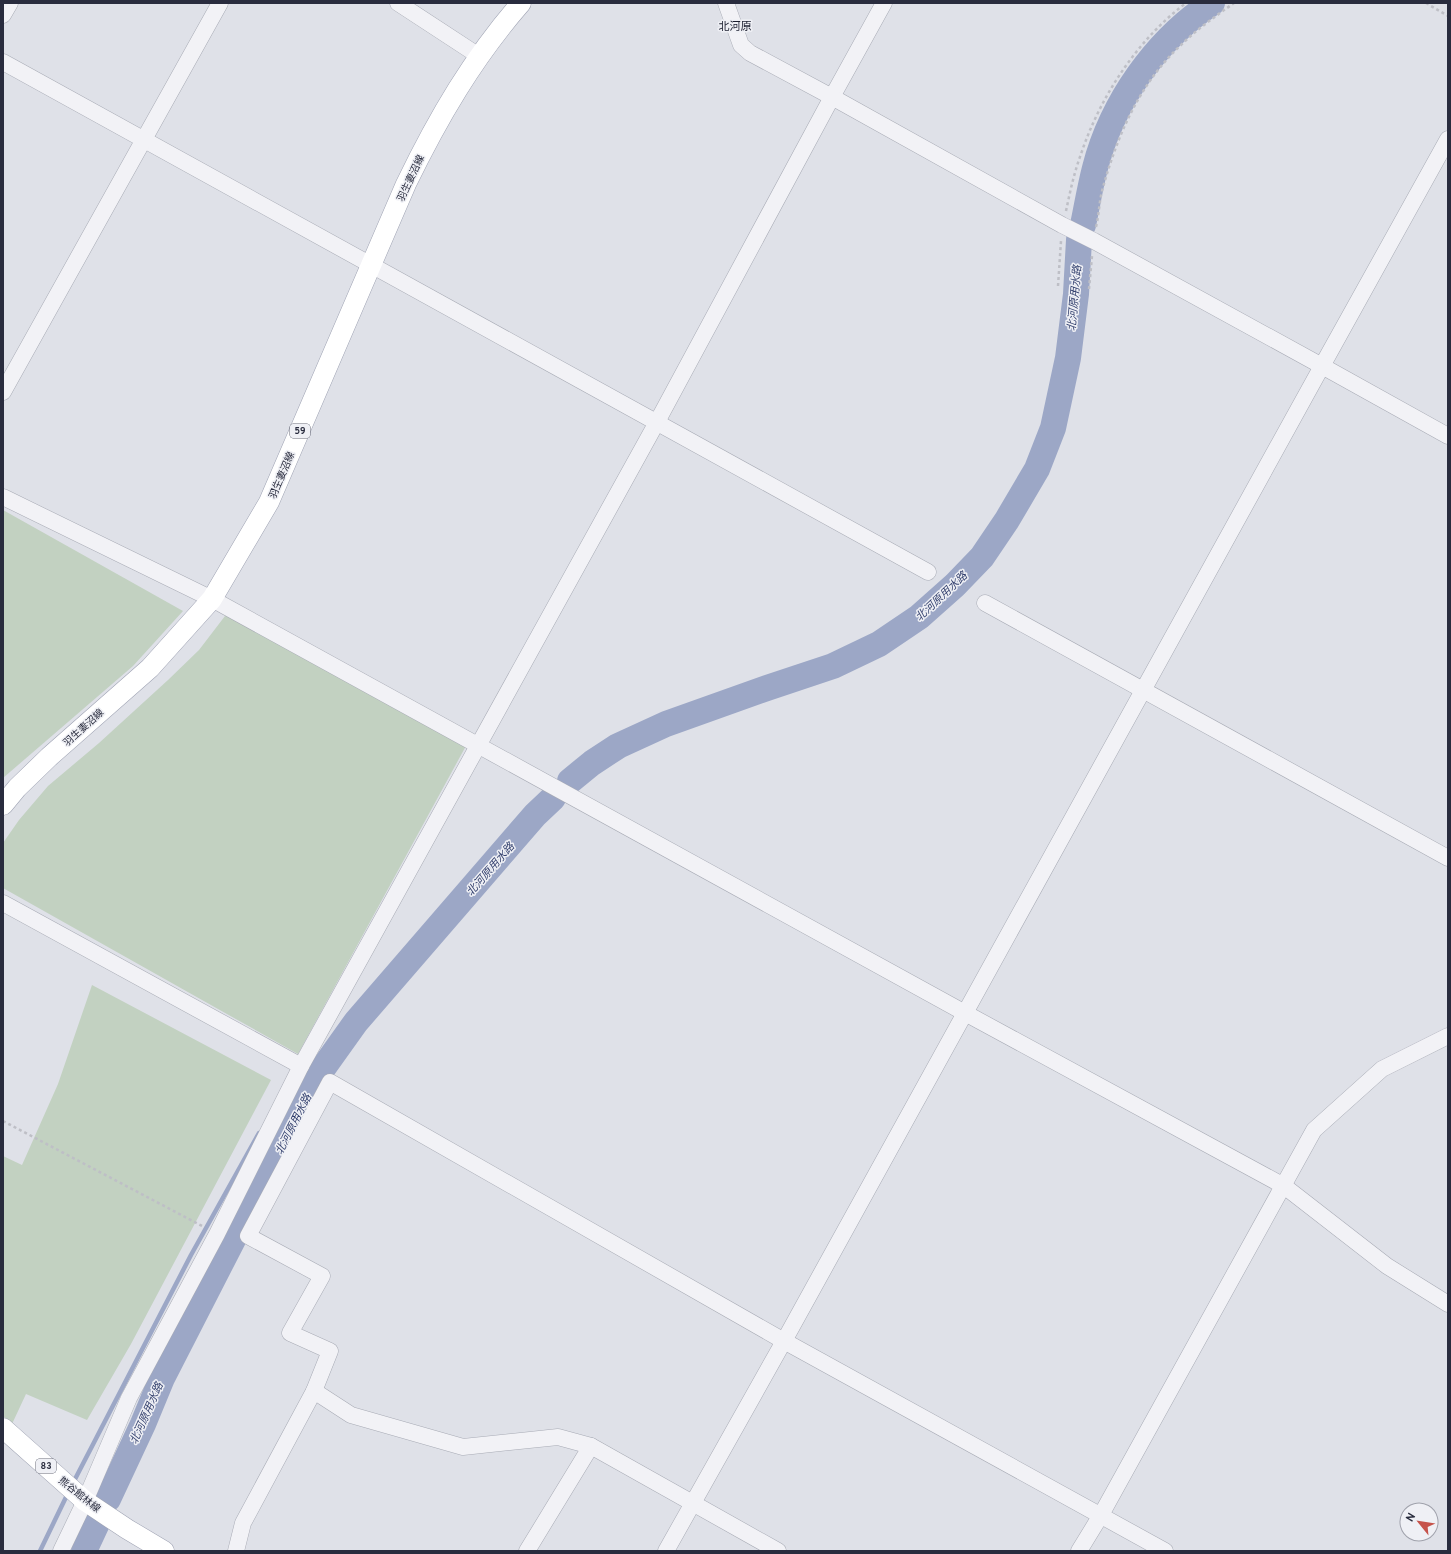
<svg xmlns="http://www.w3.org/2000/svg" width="1451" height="1554" font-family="Overpass,'Noto Sans JP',sans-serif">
	<rect width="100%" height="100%" fill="#dfe1e8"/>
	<g fill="#c2d1c1">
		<polygon points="3,510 183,611 133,666 3,778"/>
		<polygon points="225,616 235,617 467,744 298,1054 3,888 3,843 19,820 48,786 99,743 168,680 199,650"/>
		<polygon points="92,985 271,1080 131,1344 87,1420 26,1394 12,1424 3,1416 3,1156 22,1165 58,1084"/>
	</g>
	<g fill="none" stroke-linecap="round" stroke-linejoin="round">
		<g stroke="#9ca7c6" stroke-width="4.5">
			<polyline points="73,1483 191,1255 259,1133"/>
			<polyline points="40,1551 68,1493"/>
		</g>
		<g stroke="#9ca7c6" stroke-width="26">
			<path d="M1083,225C1087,206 1090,187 1095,168C1112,102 1156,40 1212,3"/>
			<polyline points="570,781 592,763 618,746 666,724 767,688 833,666 879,644 919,617 955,585 982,557 1007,520 1037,469 1053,428 1068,358 1076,294 1079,240"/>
			<polyline points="108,1499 143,1424 162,1378 304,1101 321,1071 356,1022 535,815 553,798"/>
			<polyline points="84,1551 98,1521"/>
		</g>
		<g stroke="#a8abb5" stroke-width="17">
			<g id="minor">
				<polyline points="398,3 479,56"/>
				<polyline points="726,3 741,45 750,53 832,97 884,3"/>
				<polyline points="3,15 10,3"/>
				<polyline points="3,62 928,572"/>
				<polyline points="1448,139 1322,366 1448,436"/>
				<polyline points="3,392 220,3"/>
				<polyline points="3,497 212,599 965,1013 1284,1186 1387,1266 1448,1304"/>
				<polyline points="985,603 1448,858"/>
				<polyline points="3,903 301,1066"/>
				<polyline points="314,1391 330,1351 290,1333 322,1276 248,1236 330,1082 784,1341 1165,1551"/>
				<polyline points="61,1551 85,1501 129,1398 217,1234 301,1066 657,422 832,97 1062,225 1094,241 1322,366 784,1341 666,1551"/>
				<polyline points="236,1551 243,1523 314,1391 351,1415 463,1447 558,1437 591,1446 778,1551"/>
				<polyline points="527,1551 591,1446"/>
				<polyline points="1079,1551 1101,1515 1314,1130 1382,1069 1448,1036"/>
			</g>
		</g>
		<g stroke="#9fa3b3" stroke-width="21">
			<g id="major">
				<path d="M3,805L17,788L49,757L150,668L212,599L269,502L406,184C438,118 473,58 521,3"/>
				<polyline points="3,1428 85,1501 127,1529 164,1551"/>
			</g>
		</g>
		<g stroke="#bebfc6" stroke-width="2.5" stroke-dasharray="3 3" stroke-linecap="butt">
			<polyline points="1426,3 1448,16"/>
			<path d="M1066,211C1070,192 1074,173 1081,154C1100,97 1137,40 1186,3"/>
			<path d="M1096,227C1099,215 1099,203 1102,191C1117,136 1139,84 1181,45C1197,29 1216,16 1234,3"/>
			<polyline points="1058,286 1061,241"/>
			<polyline points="1089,289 1092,256"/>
			<polyline points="3,1121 204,1227"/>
		</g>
		<use href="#minor" stroke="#f2f2f6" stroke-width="16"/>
		<use href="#major" stroke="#fff" stroke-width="20"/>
	</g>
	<g text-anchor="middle" stroke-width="3" stroke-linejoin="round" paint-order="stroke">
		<g fill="#eff0f5" stroke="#646775" stroke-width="1">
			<rect x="290" y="424" width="20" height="14" rx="3"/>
			<rect x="36" y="1459" width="20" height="14" rx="3"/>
		</g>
		<g font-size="9" font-weight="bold" fill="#292c3e">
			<text x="300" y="434">59</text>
			<text x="46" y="1469">83</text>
		</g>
		<g font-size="10" fill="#292c3e" stroke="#eff0f5">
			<text transform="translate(410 178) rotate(-65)" y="4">羽生妻沼線</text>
			<text transform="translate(281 475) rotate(-67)" y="4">羽生妻沼線</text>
			<text transform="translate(83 727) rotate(-42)" y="4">羽生妻沼線</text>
			<text transform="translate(80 1494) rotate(39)" y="4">熊谷館林線</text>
		</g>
		<g font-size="11" fill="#1b1e2f" stroke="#eff0f5">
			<text x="735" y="30">北河原</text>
		</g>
		<g font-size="11" font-style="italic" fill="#364370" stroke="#eff0f5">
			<text transform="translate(1074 298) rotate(-85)" y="4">北河原用水路</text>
			<text transform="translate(941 596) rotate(-43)" y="4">北河原用水路</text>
			<text transform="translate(490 869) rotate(-49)" y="4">北河原用水路</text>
			<text transform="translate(293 1124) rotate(-63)" y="4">北河原用水路</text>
			<text transform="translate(146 1413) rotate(-66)" y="4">北河原用水路</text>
		</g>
	</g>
	<rect width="1451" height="1554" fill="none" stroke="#292c3e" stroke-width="8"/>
	<g transform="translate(1419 1522) rotate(300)"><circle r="19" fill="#eff0f5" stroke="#a0a2ac"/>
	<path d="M0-3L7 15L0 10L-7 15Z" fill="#c6534b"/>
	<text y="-6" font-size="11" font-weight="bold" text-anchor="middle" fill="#292c3e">N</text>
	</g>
</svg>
